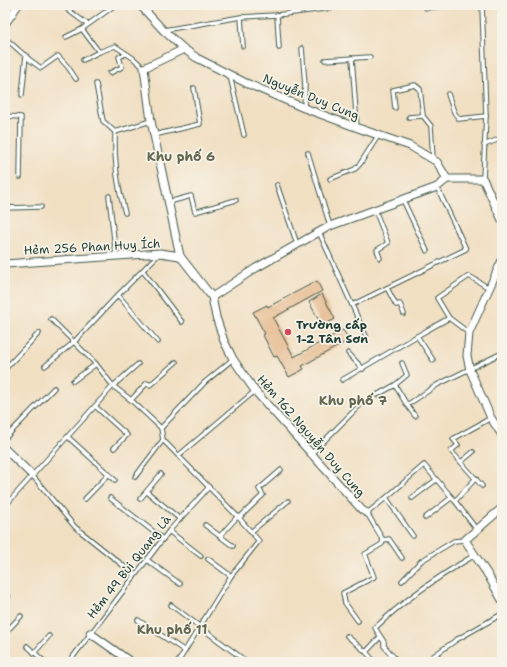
<svg xmlns="http://www.w3.org/2000/svg" width="507" height="667" font-family="'Shantell Sans',sans-serif">
	<rect width="100%" height="100%" fill="#f7f3e8"/>
	<filter id="ink" filterUnits="userSpaceOnUse"><feTurbulence type="fractalNoise" baseFrequency=".025" numOctaves="2"/><feDisplacementMap in="SourceGraphic" scale="8" xChannelSelector="R" yChannelSelector="G"/><feConvolveMatrix kernelMatrix="1 2 1 2 8 2 1 2 1" color-interpolation-filters="sRGB"/></filter>
	<filter id="wash" filterUnits="userSpaceOnUse"><feTurbulence type="fractalNoise" baseFrequency=".012" numOctaves="4" result="noise"/><feDisplacementMap in="SourceGraphic" scale="16" xChannelSelector="R" yChannelSelector="G"/><feGaussianBlur stdDeviation="0.9" result="paint"/><feColorMatrix in="noise" values="0 0 0 0 0 0 0 0 0 0 0 0 0 0 0 0 0 1.4 0 .05"/><feComposite in="paint" operator="in"/></filter>
	<g filter="url(#wash)">
		<rect width="100%" height="100%" fill="#f1dfc2"/>
		<g id="blocks">
			<g fill="#e5b88b">
				<polygon points="317,281 322,291 273,318 294,357 343,330 349,340 302,366 304,369 289,377 277,356 274,357 263,335 265,334 253,312 267,305 268,307"/>
				<polygon points="322,294 335,319 322,326 309,302"/>
			</g>
		</g>
	</g>
	<g filter="url(#ink)">
		<use href="#blocks" fill-opacity="0" stroke="#3e5549" stroke-width="1"/>
		<g fill="none" stroke-linecap="round" stroke-linejoin="round">
			<g stroke="#3e5549" stroke-width="5.5">
				<g id="lane">
					<polyline points="482,5 486,116 483,179"/>
					<polyline points="426,8 453,5"/>
					<polyline points="68,10 87,24"/>
					<polyline points="277,15 279,48"/>
					<polyline points="241,17 243,46"/>
					<polyline points="82,29 99,52 115,46 133,58 144,68"/>
					<polyline points="164,30 241,17 277,15 331,8"/>
					<polyline points="66,37 82,29 115,5"/>
					<polyline points="5,38 30,60 41,68 58,56 68,67 76,79"/>
					<polyline points="302,48 305,85 304,108"/>
					<polyline points="352,58 357,127"/>
					<polyline points="83,60 99,52"/>
					<polyline points="325,60 370,57"/>
					<polyline points="110,73 122,67 119,57 126,54"/>
					<polyline points="230,76 244,135"/>
					<path d="M96,84L103,121L115,132C114,160 117,186 125,213"/>
					<polyline points="448,94 454,112 459,119 486,116"/>
					<polyline points="22,95 26,55"/>
					<polyline points="395,108 393,90 415,85 420,89 423,116 431,126 433,159"/>
					<polyline points="5,116 21,117 20,177"/>
					<polyline points="409,117 423,116"/>
					<polyline points="115,132 151,121"/>
					<polyline points="154,135 200,124 194,88"/>
					<polyline points="484,145 502,138"/>
					<polyline points="308,153 330,226"/>
					<polyline points="330,179 355,169 360,164 378,136"/>
					<polyline points="277,185 297,244"/>
					<polyline points="109,196 116,256"/>
					<polyline points="403,200 427,251"/>
					<polyline points="169,202 191,196 195,212 236,200"/>
					<polyline points="5,208 41,207"/>
					<polyline points="375,210 388,243 377,250 380,258"/>
					<polyline points="319,232 366,336"/>
					<polyline points="143,271 182,322"/>
					<polyline points="387,288 396,305 400,304 404,314"/>
					<polyline points="118,295 158,342"/>
					<polyline points="352,305 466,249 437,187"/>
					<polyline points="449,318 437,298 469,276 489,288"/>
					<polyline points="51,319 96,364 113,386 131,400 161,428 163,440 239,518 259,541 231,576 178,662"/>
					<polyline points="417,336 433,360"/>
					<polyline points="348,353 363,369"/>
					<polyline points="45,366 74,342 118,295 159,254"/>
					<polyline points="5,369 39,333"/>
					<polyline points="342,380 417,336 449,318 469,333"/>
					<polyline points="73,381 96,364"/>
					<polyline points="395,385 407,405 437,385 502,353"/>
					<polyline points="377,395 395,385 407,375 402,363"/>
					<polyline points="131,400 147,383 150,385 176,362"/>
					<polyline points="407,405 415,416"/>
					<polyline points="95,406 127,435 114,448"/>
					<polyline points="161,428 205,382 233,359"/>
					<polyline points="68,437 115,480"/>
					<polyline points="5,438 54,388"/>
					<polyline points="311,454 360,405"/>
					<polyline points="179,455 255,391"/>
					<polyline points="461,462 473,452"/>
					<polyline points="32,475 75,527 135,575"/>
					<polyline points="135,477 163,440"/>
					<polyline points="482,486 451,451 458,445 453,439 491,418"/>
					<polyline points="147,492 180,519"/>
					<polyline points="110,498 163,539"/>
					<polyline points="412,498 436,480"/>
					<polyline points="85,499 109,474"/>
					<polyline points="140,499 161,474"/>
					<polyline points="387,499 413,536"/>
					<polyline points="455,501 476,478"/>
					<polyline points="5,506 113,386 138,364"/>
					<polyline points="239,518 263,495 259,489 281,470"/>
					<polyline points="425,518 451,498"/>
					<polyline points="205,525 233,546"/>
					<polyline points="169,531 201,556"/>
					<polyline points="252,531 288,501"/>
					<polyline points="220,536 238,516"/>
					<path d="M383,540L367,513C387,498 405,481 424,465L455,501L477,530"/>
					<polyline points="383,540 389,539 402,558"/>
					<polyline points="208,559 231,576"/>
					<polyline points="147,560 180,584"/>
					<polyline points="402,581 421,561 454,541 465,540"/>
					<polyline points="5,595 8,597"/>
					<polyline points="171,605 247,662"/>
					<polyline points="138,620 185,651"/>
					<polyline points="358,621 345,603 343,593 374,577 365,554 382,544 383,540"/>
					<polyline points="5,633 21,616"/>
					<polyline points="347,636 366,652 375,662"/>
					<polyline points="27,646 45,662"/>
					<polyline points="366,652 380,637"/>
					<polyline points="34,653 49,636"/>
					<polyline points="69,662 169,531 209,487"/>
					<path d="M398,662L384,646V642L375,628C405,599 439,576 475,555"/>
					<polyline points="425,662 456,640 502,614"/>
				</g>
			</g>
			<g stroke="#3e5549" stroke-width="9">
				<g id="street">
					<polyline points="140,5 163,30 184,49 197,58 246,83 304,108 358,128 410,146 437,162 447,179 483,179 502,220"/>
					<polyline points="5,24 18,5"/>
					<polyline points="184,49 144,68 151,121 180,256 212,297 216,317 224,341 233,359 255,391 362,510 367,513"/>
					<polyline points="502,260 469,333 467,356 470,370 491,418 502,435"/>
					<polyline points="5,264 160,253 180,256"/>
					<polyline points="212,297 256,268 319,232 330,226 437,187 447,179"/>
					<polyline points="5,449 32,475"/>
					<polyline points="502,508 465,540 488,575 502,600"/>
					<polyline points="90,633 131,662"/>
				</g>
			</g>
			<use href="#lane" stroke="#fff" stroke-width="3.5"/>
			<use href="#street" stroke="#fff" stroke-width="7"/>
		</g>
	</g>
	<circle fill="#d1495b" stroke="#f7f3e8" stroke-width="1.5" cx="288" cy="332" r="4"/>
	<g text-anchor="middle" stroke-width="3.5" stroke-linejoin="round" paint-order="stroke">
		<g font-size="12" fill="#1f3d34" stroke="#f7f3e8">
			<text transform="translate(311 97) rotate(22)" y="4">Nguyễn Duy Cung</text>
			<text transform="translate(92 247) rotate(-3)" y="4">Hẻm 256 Phan Huy Ích</text>
			<text transform="translate(311 436) rotate(49)" y="4">Hẻm 162 Nguyễn Duy Cung</text>
			<text transform="translate(129 567) rotate(-52)" y="4">Hẻm 49 Bùi Quang Là</text>
		</g>
		<g font-size="12" font-weight="bold" fill="#1f3d34" stroke="#f7f3e8" text-anchor="start">
			<text x="296" y="329">Trường cấp<tspan x="296" dy="14">1-2 Tân Sơn</tspan></text>
		</g>
		<g font-size="13" font-weight="bold" fill="#646852" stroke="#f7f3e8">
			<text x="181" y="161">Khu phố 6</text>
			<text x="353" y="405">Khu phố 7</text>
			<text x="172" y="634">Khu phố 11</text>
		</g>
	</g>
	<rect width="507" height="667" fill="none" stroke="#f7f3e8" stroke-width="20"/>
</svg>
